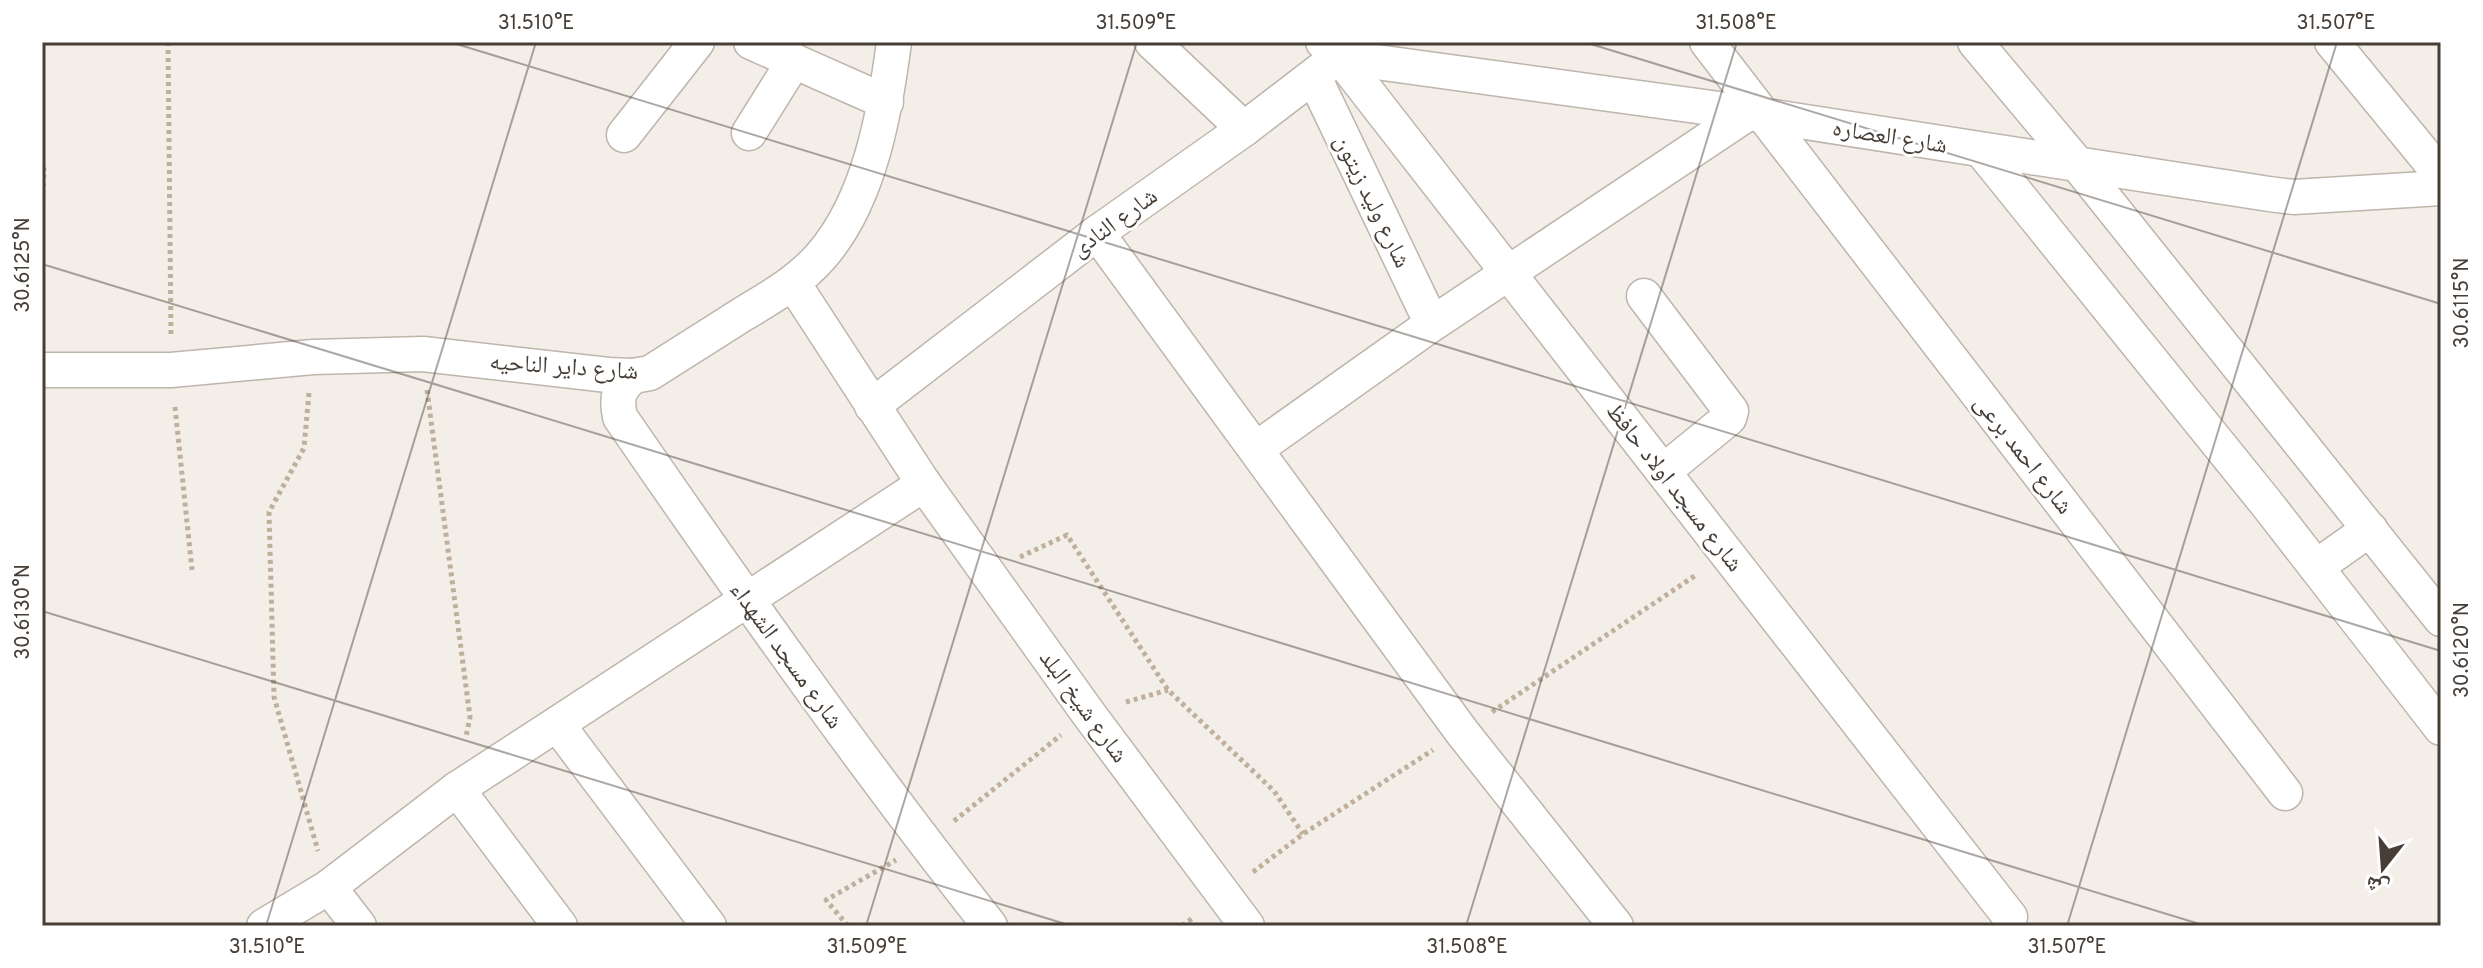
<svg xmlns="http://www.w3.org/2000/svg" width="2483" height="968" font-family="Overpass,'Noto Naskh Arabic',sans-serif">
	<rect width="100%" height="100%" fill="#f3eee8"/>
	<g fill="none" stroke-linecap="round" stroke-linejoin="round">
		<g stroke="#beb5ab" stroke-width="37">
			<g id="minor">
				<polyline points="751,42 886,102"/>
				<polyline points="1152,42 1244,129"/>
				<polyline points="1323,42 1340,57 2010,917"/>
				<polyline points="1707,42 2285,793"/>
				<polyline points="1975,42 2078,165 2441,619"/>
				<polyline points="2332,42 2441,175"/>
				<polyline points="1340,57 1748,113 2269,194 2294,197 2441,188"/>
				<polyline points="1314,77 1432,324"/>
				<polyline points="749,133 794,61"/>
				<polyline points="624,135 697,42"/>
				<polyline points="1982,151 2267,504 2441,728"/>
				<polyline points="1097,233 1462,732 1616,926"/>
				<polyline points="793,283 924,484 1088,713 1247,926"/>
				<polyline points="1644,296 1731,411 1729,418 1664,471"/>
				<path d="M42,370H171L313,357L423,354L608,375L633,376L650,373C681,353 712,334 743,314C771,297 800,281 822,255C870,199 885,112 894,42"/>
				<path d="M633,376C618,390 616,397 620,417C739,590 860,761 990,926"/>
				<polyline points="872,406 1097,233 1244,129 1355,44"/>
				<polyline points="1256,449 1432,324 1748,113"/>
				<polyline points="2316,567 2370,529"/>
				<polyline points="557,724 924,484"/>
				<polyline points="457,789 560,926"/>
				<polyline points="329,887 359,926"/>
				<polyline points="264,926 329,887 457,789 557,724 709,926"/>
			</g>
		</g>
		<g stroke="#bfaf9d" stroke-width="5" stroke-dasharray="4 4" stroke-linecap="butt">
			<polyline points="168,42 171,334"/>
			<polyline points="42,168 44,169 42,218"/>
			<polyline points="427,390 470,717 466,737"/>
			<polyline points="309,393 304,448 269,512 274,697 318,851"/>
			<polyline points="175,407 192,570"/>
			<polyline points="1020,557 1067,535 1168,690 1274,791 1303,834"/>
			<polyline points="1126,702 1168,690"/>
			<polyline points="1492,712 1696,575"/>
			<polyline points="954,821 1061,735"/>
			<polyline points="1253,872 1303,834 1433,750"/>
			<polyline points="848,926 826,900 896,860"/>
			<polyline points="1182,926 1194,917"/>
		</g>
		<use href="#minor" stroke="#fff" stroke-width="34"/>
	</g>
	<path fill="none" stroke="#463e37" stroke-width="2" stroke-opacity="0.45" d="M450,42L2441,651M1584,42L2441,304M42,264L2206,926M42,611L1072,926M266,926L536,42M866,926L1137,42M1466,926L1737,42M2067,926L2337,42"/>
	<g text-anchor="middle" stroke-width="6" stroke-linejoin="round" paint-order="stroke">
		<g font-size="24" fill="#463e37" stroke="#fff">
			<text transform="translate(1890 136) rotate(9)" y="8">شارع العصاره</text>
			<text transform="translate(1373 201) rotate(64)" y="8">شارع وليد زيتون</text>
			<text transform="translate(1114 222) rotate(-36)" y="8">شارع النادى</text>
			<text transform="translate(564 366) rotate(4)" y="8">شارع داير الناحيه</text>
			<text transform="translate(2024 454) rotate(52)" y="8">شارع احمد برعى</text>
			<text transform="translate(1675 487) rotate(52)" y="8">شارع مسجد اولاد حافظ</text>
			<text transform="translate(787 655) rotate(54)" y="8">شارع مسجد الشهداء</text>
			<text transform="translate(1084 706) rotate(54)" y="8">شارع شيخ البلد</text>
		</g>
	</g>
	<rect width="2483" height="968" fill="none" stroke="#ffffff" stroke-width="88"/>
	<g transform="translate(2383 868) rotate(197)" stroke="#ffffff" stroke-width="6" paint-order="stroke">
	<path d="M0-6L14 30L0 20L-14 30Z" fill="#463e37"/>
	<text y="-12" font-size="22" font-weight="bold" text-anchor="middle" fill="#463e37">ش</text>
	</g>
	<rect x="44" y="44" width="2395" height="880" fill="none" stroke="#463e37" stroke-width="3"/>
	<g font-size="20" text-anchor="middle" fill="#463e37">
		<text x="536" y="29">31.510°E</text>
		<text x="1136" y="29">31.509°E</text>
		<text x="1736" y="29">31.508°E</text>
		<text x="2336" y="29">31.507°E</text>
		<text transform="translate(22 265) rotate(-90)" y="7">30.6125°N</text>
		<text transform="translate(2461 303) rotate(-90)" y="7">30.6115°N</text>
		<text transform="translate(22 612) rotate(-90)" y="7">30.6130°N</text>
		<text transform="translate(2461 650) rotate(-90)" y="7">30.6120°N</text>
		<text x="267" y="953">31.510°E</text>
		<text x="867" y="953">31.509°E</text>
		<text x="1467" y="953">31.508°E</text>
		<text x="2067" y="953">31.507°E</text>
	</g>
</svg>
